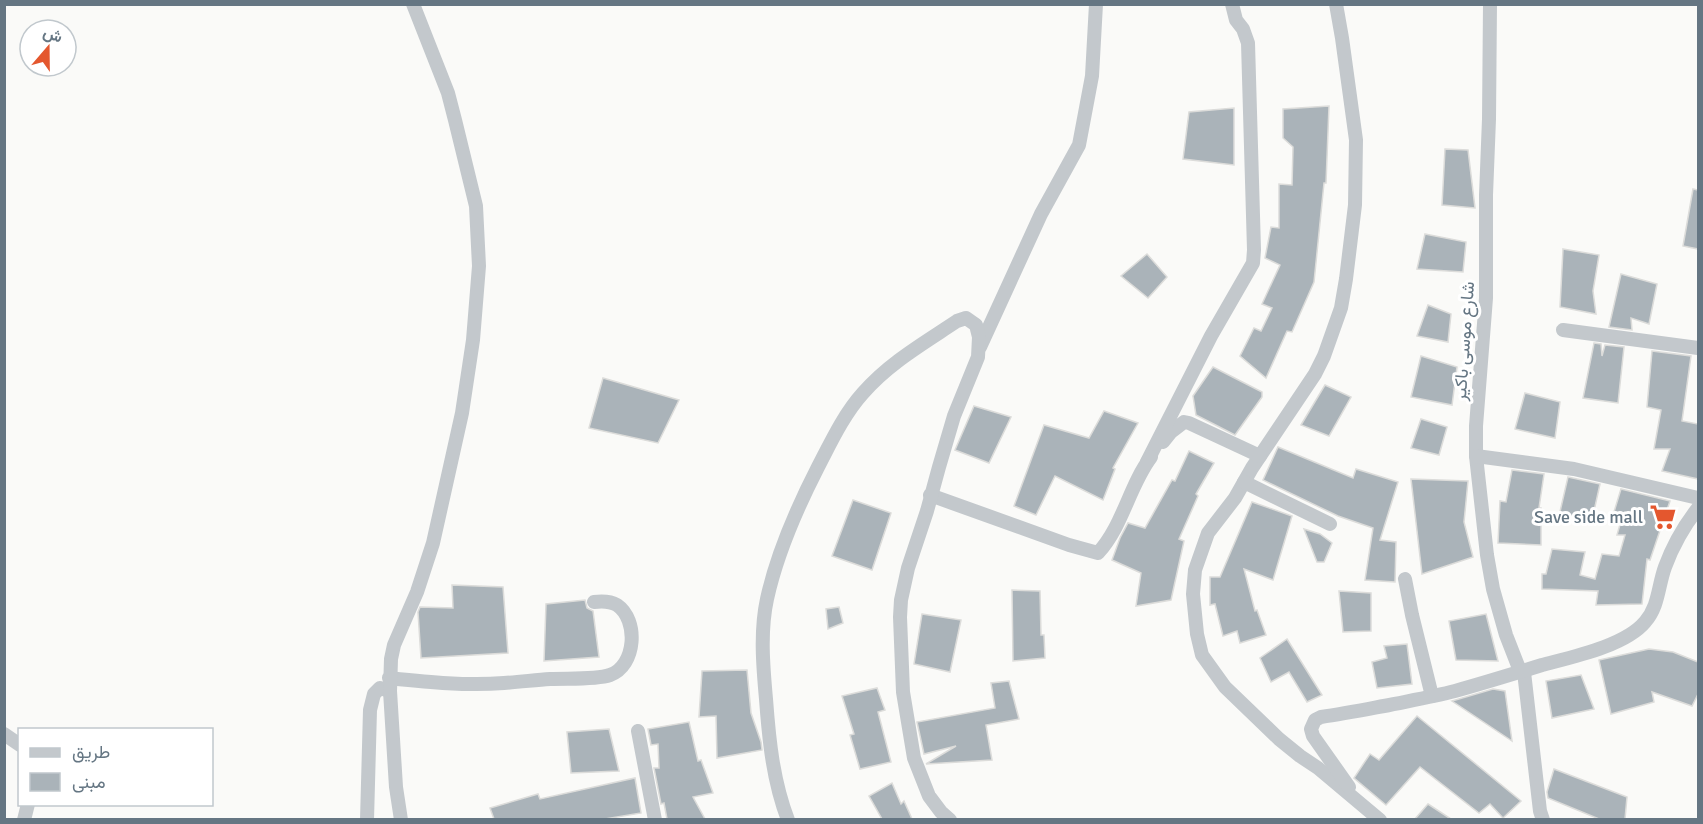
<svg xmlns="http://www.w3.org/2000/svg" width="1703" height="824" font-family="Signika,Vazirmatn,sans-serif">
	<rect width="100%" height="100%" fill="#fafaf8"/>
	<g fill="#aab3b9" stroke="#dcdcda" stroke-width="1.5">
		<polygon points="1329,106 1326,183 1324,183 1314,282 1292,332 1287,331 1266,378 1240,356 1254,328 1261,331 1272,308 1262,304 1280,265 1265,258 1271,227 1279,228 1279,184 1292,185 1293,147 1283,138 1283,109"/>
		<polygon points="1234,108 1234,165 1183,159 1189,112"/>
		<polygon points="1445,149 1468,150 1475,208 1442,205"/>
		<polygon points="1693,189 1698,190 1698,249 1683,246"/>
		<polygon points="1425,234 1466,242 1463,272 1417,269"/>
		<polygon points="1563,249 1599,255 1593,291 1596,314 1560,307"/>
		<polygon points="1147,254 1167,277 1148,298 1121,276"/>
		<polygon points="1621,274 1657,284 1649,324 1631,318 1632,330 1609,327"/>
		<polygon points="1428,305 1451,314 1448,342 1417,336"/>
		<polygon points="1594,343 1601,344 1602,356 1605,345 1624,347 1618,403 1583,398"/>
		<polygon points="1652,351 1691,356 1682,421 1698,424 1698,479 1662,471 1670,449 1654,449 1661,410 1647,407"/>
		<polygon points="1421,356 1457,367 1452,405 1411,397"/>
		<polygon points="1213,367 1262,392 1262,397 1235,435 1196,415 1193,396"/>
		<polygon points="603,378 679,400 658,443 589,428"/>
		<polygon points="1325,385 1351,397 1329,436 1301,425"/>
		<polygon points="1525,393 1560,402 1555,438 1515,429"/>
		<polygon points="974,406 1011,417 989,463 955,450"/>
		<polygon points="1104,411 1138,423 1113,468 1115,469 1103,500 1055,476 1036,515 1014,506 1044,425 1089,438"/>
		<polygon points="1421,419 1447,427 1439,455 1411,448"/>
		<polygon points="1278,447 1353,478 1356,469 1398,482 1380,540 1396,542 1395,582 1365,580 1373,528 1338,516 1263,480"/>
		<polygon points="1189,451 1214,463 1196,494 1198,496 1179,539 1184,541 1171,600 1136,606 1141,573 1112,560 1120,538 1128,523 1145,528 1172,480 1175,481"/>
		<polygon points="1512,470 1544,474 1539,508 1541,508 1541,545 1498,543 1500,501 1506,502"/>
		<polygon points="1568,477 1600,484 1592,520 1559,516"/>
		<polygon points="1411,479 1468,481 1464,522 1473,557 1422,574"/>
		<polygon points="1621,489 1670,501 1650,560 1647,559 1642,604 1596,605 1598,591 1542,589 1542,574 1546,574 1552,549 1585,552 1580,575 1595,579 1602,554 1619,556 1625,535 1617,535 1623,514 1614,512"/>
		<polygon points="853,500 891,513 872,570 832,556"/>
		<polygon points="1252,502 1292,516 1273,580 1244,569 1255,611 1257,610 1266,635 1240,643 1237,631 1223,636 1215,604 1210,605 1210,577 1220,577"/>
		<polygon points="1304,529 1320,534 1332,543 1324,562 1317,562"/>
		<polygon points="452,585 503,587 508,653 421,658 418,612 420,607 453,608"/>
		<polygon points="1012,590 1040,591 1041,635 1044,635 1045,658 1013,661"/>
		<polygon points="1339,591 1371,593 1371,631 1343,632"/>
		<polygon points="585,600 587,608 593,611 599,657 544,661 546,604"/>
		<polygon points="839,607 843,623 828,629 826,609"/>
		<polygon points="922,614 961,620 950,672 914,664"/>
		<polygon points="1486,614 1498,661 1456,660 1449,621"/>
		<polygon points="1287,639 1322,695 1307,702 1289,672 1271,682 1260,658"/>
		<polygon points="1407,644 1412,684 1377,688 1372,662 1387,658 1384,646"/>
		<polygon points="1649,649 1673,652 1698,662 1698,694 1692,706 1652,692 1654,702 1611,714 1599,660"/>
		<polygon points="747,670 751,713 761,742 762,750 717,758 716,716 699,717 702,671"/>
		<polygon points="1581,675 1594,709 1552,718 1546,681"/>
		<polygon points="1009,681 1019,719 986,725 992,760 926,764 956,746 924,754 917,722 995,708 991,683"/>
		<polygon points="877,688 885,710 878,712 891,762 860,769 850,735 854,734 842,696"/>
		<polygon points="1493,689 1505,691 1512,741 1452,701"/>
		<polygon points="1417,716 1521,801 1503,818 1490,804 1479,813 1420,767 1386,805 1354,778 1370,754 1379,760"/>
		<polygon points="689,722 698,761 701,760 713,793 693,797 705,819 667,819 664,803 661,804 654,768 659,768 658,744 651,745 648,729"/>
		<polygon points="609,729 619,771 571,773 567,732"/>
		<polygon points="1554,769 1627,797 1625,819 1599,819 1548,798 1547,792"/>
		<polygon points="635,778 641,813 605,819 494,819 490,808 538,794 540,799"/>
		<polygon points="892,783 901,804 904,801 912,819 882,819 869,796"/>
		<polygon points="1428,804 1451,819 1415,819"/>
	</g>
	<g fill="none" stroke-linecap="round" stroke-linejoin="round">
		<g stroke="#c3c8cc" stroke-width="14">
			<polyline points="1336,4 1342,38 1356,140 1355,205 1346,279 1341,308 1324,356 1315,374 1252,468 1235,498 1208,533 1195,570 1193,594 1197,634 1202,655 1225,687 1279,739 1300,756 1318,768 1380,820"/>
			<polyline points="1490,4 1489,119 1486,195 1486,298 1476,426 1476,456 1487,555 1493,589 1506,635 1520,671 1524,672"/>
			<polyline points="1563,330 1698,348"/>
			<polyline points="980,347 1041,214 1079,145 1092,76 1096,4"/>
			<polyline points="1163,442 1171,432 1184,422 1189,423 1260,456"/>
			<polyline points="1476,456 1574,469 1698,498"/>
			<polyline points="1147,462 1211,336 1253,263 1254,250 1248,43 1243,29 1236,20 1232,4"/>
			<polyline points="1244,482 1330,524"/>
			<path d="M930,495L1069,545L1098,553C1123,526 1129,486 1151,457"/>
			<polyline points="1405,579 1412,615 1432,696"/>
			<polyline points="1524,672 1540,811 1543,820"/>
			<path d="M389,678C428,682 466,686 504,683C520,682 535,680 550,679C567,678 595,680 610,675C636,666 639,620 617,605C610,601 602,601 594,602"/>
			<polyline points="638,731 655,820"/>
			<polyline points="4,734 20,745"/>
			<path d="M1349,787L1313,736L1311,729L1315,720L1321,717C1343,714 1363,710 1384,706C1408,701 1432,697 1455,691C1484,683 1513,674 1542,665C1572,657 1625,646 1645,622C1659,606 1658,586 1665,567C1673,545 1684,526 1698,508"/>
			<polyline points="24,820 28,804"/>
			<polyline points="367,820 370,710 374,694 380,688 390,691"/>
			<polyline points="401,820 396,787 390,691 391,659 394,645 417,592 433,543 462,413 473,340 479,266 476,206 455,120 448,93 413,4"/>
			<path d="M788,820C773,781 769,740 766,699C763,666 760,631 767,599C777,553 797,508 818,467C831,442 844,414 863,393C889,363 924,343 957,321L966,318L976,325L979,337L978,357L954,416L939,467L927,511L908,568L901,600L900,617L903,692L914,758L929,796L941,812L950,820"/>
		</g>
	</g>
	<defs>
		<g id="supermarket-bare" transform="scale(2.07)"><path d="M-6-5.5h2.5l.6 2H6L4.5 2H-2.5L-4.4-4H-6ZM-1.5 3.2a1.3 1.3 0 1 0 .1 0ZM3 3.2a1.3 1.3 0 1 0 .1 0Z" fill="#e4572e" stroke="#fff" stroke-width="2.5" paint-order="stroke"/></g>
	</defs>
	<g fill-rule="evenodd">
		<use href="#supermarket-bare" x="1663" y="517"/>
	</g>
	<g text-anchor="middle" stroke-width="6" stroke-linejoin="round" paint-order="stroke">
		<g font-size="18" fill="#657683" stroke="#fff">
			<text transform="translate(1464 341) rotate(-86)" y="6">شارع موسى باكير</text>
		</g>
		<g font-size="18" fill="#657683" stroke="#fff" text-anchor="end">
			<text x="1643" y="523">Save side mall</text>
		</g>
	</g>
	<rect width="1703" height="824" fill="none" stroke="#657683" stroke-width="12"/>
	<rect x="18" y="728" width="195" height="78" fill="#ffffff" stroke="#c1c8cd" stroke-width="1.5"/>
	<rect x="30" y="748" width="30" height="9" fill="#c3c8cc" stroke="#c1c8cd" stroke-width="1.5"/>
	<text x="72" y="758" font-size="18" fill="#657683">طريق</text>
	<rect x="30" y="773" width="30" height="18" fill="#aab3b9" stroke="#c1c8cd" stroke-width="1.5"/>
	<text x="72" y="788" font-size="18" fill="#657683">مبنى</text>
	<g transform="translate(48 48) rotate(20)"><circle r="28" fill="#ffffff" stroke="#c1c8cd" stroke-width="1.5"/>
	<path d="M0-4.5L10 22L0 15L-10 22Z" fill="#e4572e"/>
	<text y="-9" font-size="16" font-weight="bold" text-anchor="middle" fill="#657683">ش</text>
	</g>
</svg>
